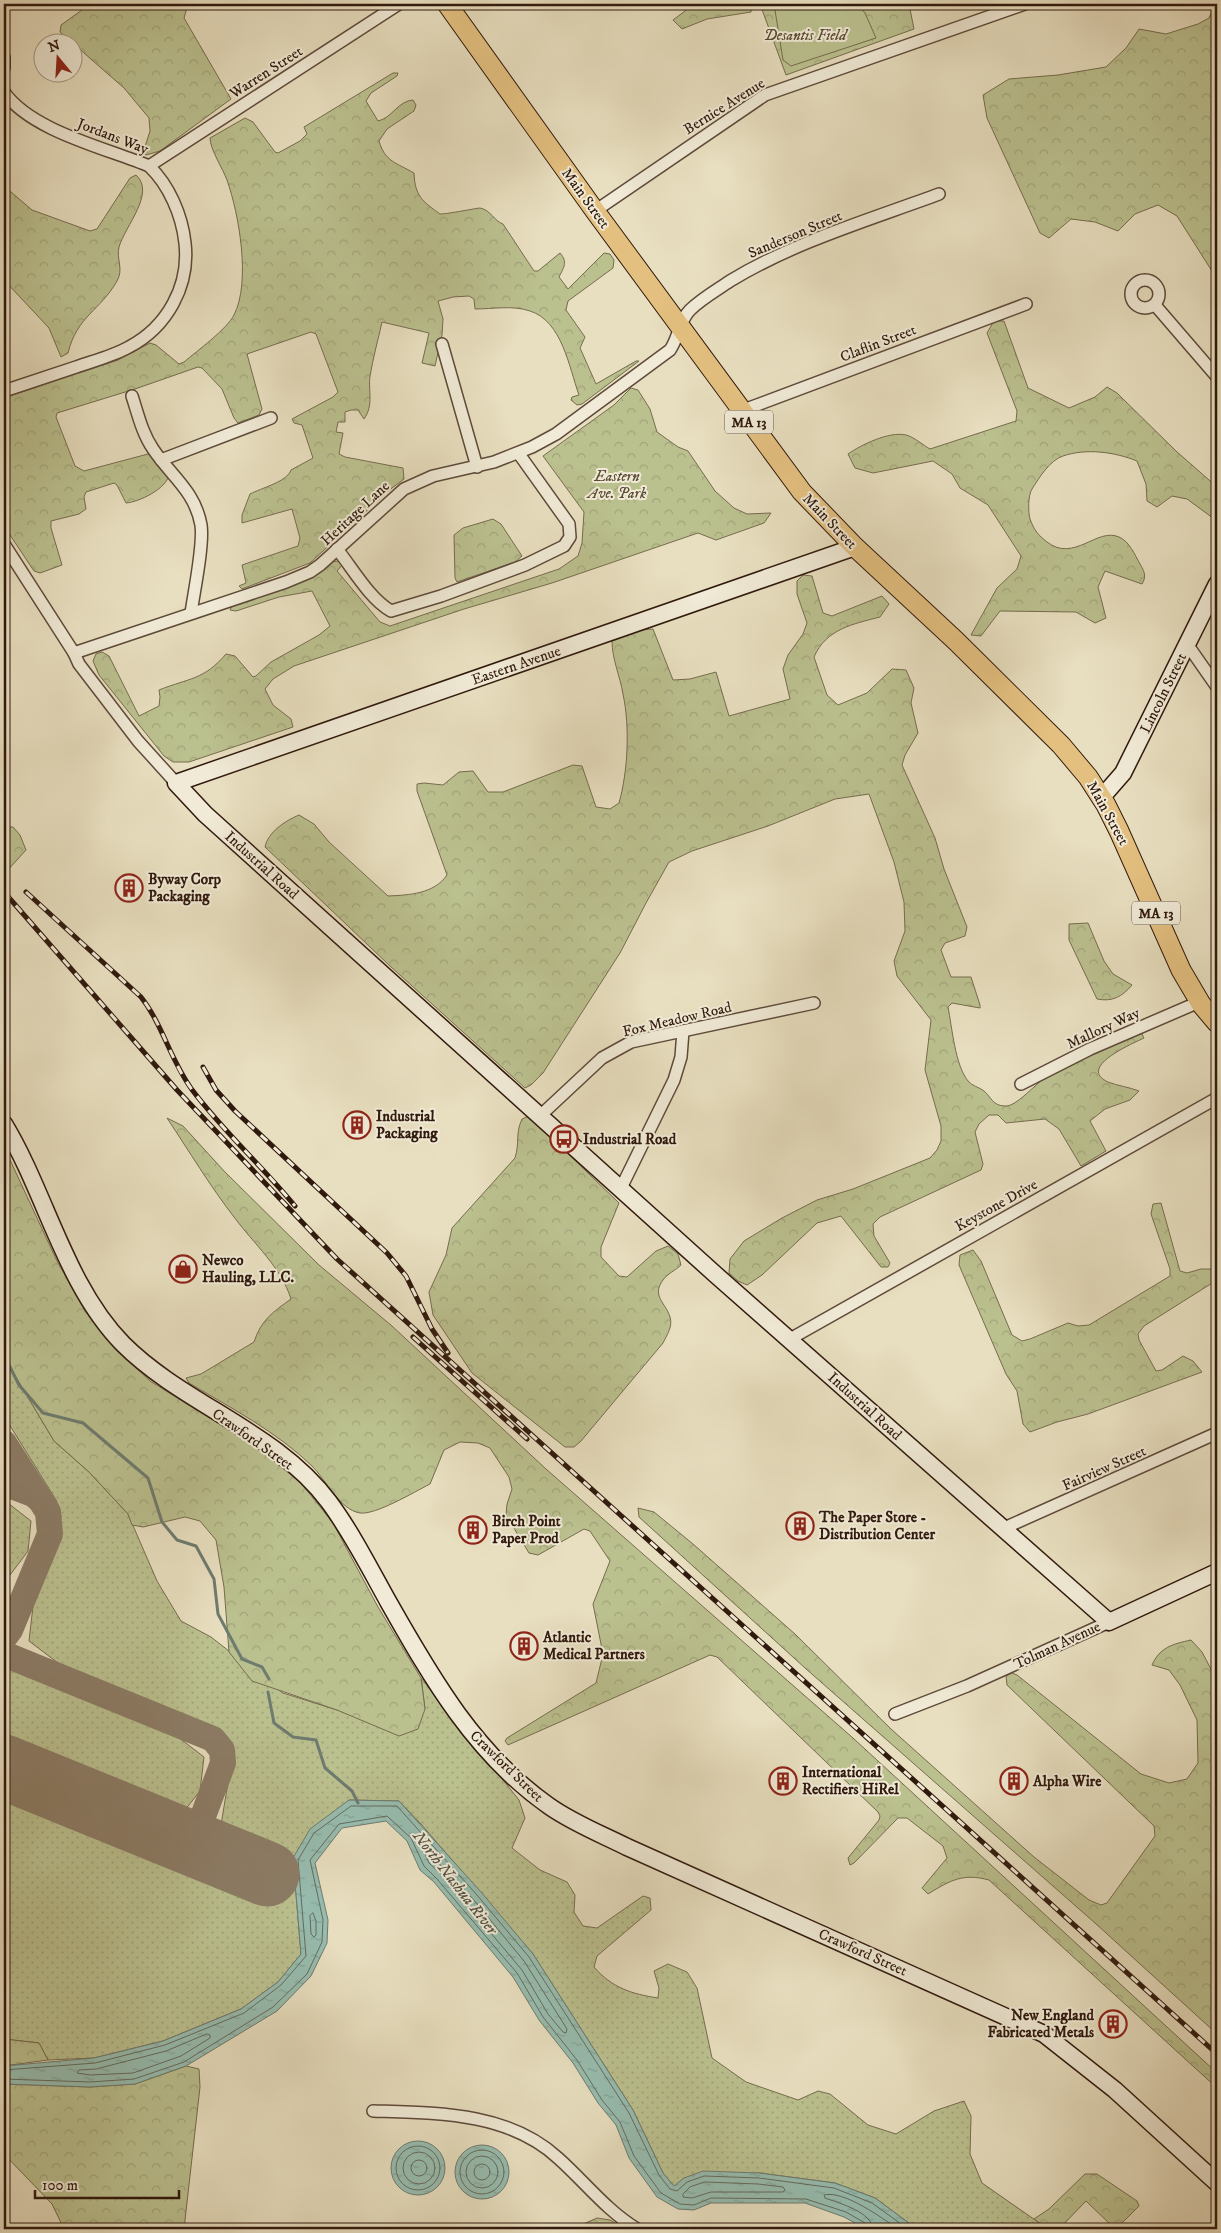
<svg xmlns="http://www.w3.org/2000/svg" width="1221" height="2233" font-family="'IM FELL DW Pica',serif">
	<defs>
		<pattern id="grass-dots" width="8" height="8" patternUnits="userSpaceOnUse" patternTransform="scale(1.25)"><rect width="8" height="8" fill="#bbc08f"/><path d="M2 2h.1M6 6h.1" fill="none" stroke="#a1a47a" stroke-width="1.8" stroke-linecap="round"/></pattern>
		<pattern id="forest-crowns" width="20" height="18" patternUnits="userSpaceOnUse" patternTransform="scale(1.25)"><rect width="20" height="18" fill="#bbc08f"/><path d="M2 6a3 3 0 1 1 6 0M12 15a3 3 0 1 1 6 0" fill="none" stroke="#a1a47a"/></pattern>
		<pattern id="water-ripples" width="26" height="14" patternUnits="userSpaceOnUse" patternTransform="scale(1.25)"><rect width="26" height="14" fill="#97bdb0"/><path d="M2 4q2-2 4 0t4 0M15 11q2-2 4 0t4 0" fill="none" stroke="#82a296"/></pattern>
	</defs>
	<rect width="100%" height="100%" fill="#e8dfc0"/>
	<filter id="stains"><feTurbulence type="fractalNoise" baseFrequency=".004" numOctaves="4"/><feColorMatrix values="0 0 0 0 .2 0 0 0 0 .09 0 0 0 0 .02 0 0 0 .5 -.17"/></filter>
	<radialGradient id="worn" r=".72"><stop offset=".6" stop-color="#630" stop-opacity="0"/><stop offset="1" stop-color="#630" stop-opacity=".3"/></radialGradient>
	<g fill="url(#grass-dots)" stroke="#766c4e">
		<path d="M4,1357L54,1441L89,1472L128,1514L157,1581L181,1621L211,1637L229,1651L240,1664L283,1693L337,1710L425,1709L421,1678L519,1800L525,1818L512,1848L540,1870L567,1882L575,1895L574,1912L583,1926L597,1928L643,1896L650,1898L651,1910L597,1956L594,1967C612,1988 632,1994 658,1998L659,1988L654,1971L668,1964L687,1972L697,1988L712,2058L746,2082L798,2100L818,2091L830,2094L868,2125L896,2134L934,2111L964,2101L971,2116L970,2154L982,2183L1048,2229H917L875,2198L835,2183L759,2173L684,2178L674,2187L663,2173L633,2110L533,1954L421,1824L399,1801L349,1800L293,1858L301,1954L278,1982L241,2009L163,2041L94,2058L48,2060L39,2043L4,2039V1791L261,1895L277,1854L220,1831L232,1758L227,1743L218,1732L58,1663L29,1641L33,1606L58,1535L61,1516L56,1500L4,1416Z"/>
		<polygon points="4,1500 31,1521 28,1551 10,1575 4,1574"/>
		<polygon points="4,1662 102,1703 178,1737 204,1757 200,1791 181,1815 4,1743"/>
	</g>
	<g fill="url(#forest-crowns)" stroke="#766c4e">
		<polygon points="80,4 188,4 184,18 231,99 160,151 146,155 143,153 150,131 149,118 124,88 60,32 61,25 82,10"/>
		<polygon points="687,4 752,4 751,12 707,19 682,29 673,20 685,11"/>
		<polygon points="760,4 909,4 914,29 786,75"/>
		<polygon points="1215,4 1217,4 1217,279 1177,216 1158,205 1135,214 1118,231 1095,222 1071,219 1049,238 1040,233 987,118 983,95 1009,79 1058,75 1106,67 1126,48 1139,29 1166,34 1198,24 1209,18"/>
		<path d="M393,73H398L397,76L371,93L366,101L378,121C392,118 398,101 413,100L416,105L414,111L387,129L379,141C385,162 397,163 414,173C415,196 422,201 440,214C448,214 477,208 480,208C491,210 494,221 503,224L534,271H538L560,253C568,262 564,267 559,277L568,289L604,253L610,254L614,260L613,268L568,301L566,310L585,337L580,348L596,384L636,361H639L582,404L577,405L571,400L572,397L579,395C569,367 562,321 530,311C513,305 492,309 475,309L474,299L469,296L453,297L438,301L443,319L442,335L435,366L422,363L429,333L382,322C378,340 373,358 370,376C368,391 374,405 364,419L358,410H351L345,412V422H338L336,432L343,433L339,454L345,457L403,468L404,479L388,491L310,563L242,589L239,586L246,583L242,565L298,546L300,538L292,509L242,523V515L250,494C261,488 287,482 291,470L313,458L302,425L294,423L292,419L333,397L338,392L316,334L311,332L247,354L262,409L259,415L238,423L234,418L222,389L202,368L198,367L135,389L57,413L56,417L75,466L84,471L148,454L152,455L169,475C166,489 139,502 126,503L117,485L114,483L86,492L84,497L86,509L79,514L51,521V528L62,565L40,573L34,571L4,526V398L118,360L150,343L156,345L179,364L184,362C197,351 227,329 234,315C251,282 239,214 227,180C223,169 210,149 210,138L245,118L253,122L275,152L278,153L300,141L307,134L304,127Z"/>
		<path d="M136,175C156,193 125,226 119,247C116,259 124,269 117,281C100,311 77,316 68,353L61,357L49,328L4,280V186L32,210L90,231L97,229L130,178Z"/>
		<path d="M994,321H1004L1028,388L1069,408L1095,397L1107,387L1117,393L1176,451L1217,487V521L1187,499L1172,496L1157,507L1147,501L1146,484L1137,461C1115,452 1086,448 1063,456C1050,460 1039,478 1032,489C1028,495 1028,512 1030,519C1034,530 1038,535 1047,542C1074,563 1097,527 1119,537C1129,541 1135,555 1140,564C1144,571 1147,576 1142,584L1105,571L1098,587L1106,618L1095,623L1076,612L1000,611L981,636L971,635L997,588L1017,569L1021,556L988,505L960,488L952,474L933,461L873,473L855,468L848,454C861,445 889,431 906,435C914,437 923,445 930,449L1016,421L1017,411L987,333Z"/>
		<path d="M631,388L638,390L650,409L657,432L678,447L688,451L715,491L734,508L747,514L771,513L764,523L716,540L698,533L552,583L464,609L294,666L273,679L265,689L273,705L291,719L293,727L189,762H173L164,756L99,675L93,661L96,654L102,652L109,656L139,716L159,706L160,697L159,690C189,678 204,680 226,654L235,656L253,677L256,676L271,662L319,635L330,626L312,591L279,597L236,611L230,610L232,606L294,585L320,572L331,562L338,561L343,564L337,571L380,622L390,626L559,569L578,556L582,543L584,512L543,456L614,405Z"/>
		<polygon points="493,519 501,524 522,556 515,562 457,582 455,578 454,535 463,528"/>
		<path d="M803,575L812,576L823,613L832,616L882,596L889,604L880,617C853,624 826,629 814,657L827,695L838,705L867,693L892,669L906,670L914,688L911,703L918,733L905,755L902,765L935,838L944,869L967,927L965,936L945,943L941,950L951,977H971L980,1005V1008L952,1003L948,1007C952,1027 955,1065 968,1081C972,1086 979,1087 984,1091C991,1097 993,1106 1005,1106C1016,1107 1034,1085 1045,1078C1066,1063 1116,1035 1142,1034L1144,1038C1134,1043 1076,1067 1108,1082C1118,1086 1129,1087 1139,1091L1130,1100L1105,1109L1090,1121L1106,1151L1081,1166L1059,1129L1045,1119L1006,1123L998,1115H989L979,1124L975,1132L983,1164L981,1170L880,1217L873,1224L874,1236L890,1263L888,1267H881L841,1216L817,1223L762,1275L747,1285L738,1281L729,1273L730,1259L744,1241L782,1218L817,1200L853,1189L930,1158L937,1150L941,1141V1126L925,1070L931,1020L897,976L894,961L905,931L904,902L894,862L869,794L835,799L768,826L692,851L669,862L646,903L620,953L543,1073L531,1085L525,1088L390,966L265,847C268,832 285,821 299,815L314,824L329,842L388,896C409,895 434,894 447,875L417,791V784L424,783L443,785L459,772L473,771L488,792H503L573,765L582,766L596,807L610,809L619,803C628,771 630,727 623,694C620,676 612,659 612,641L640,630L653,629L673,680L690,679L716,672L729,716L790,699L783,669L788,655L803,634L807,623L797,594V581Z"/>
		<polygon points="6,827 13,827 20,835 26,850 6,872 4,872 4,829"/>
		<path d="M1088,923L1104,961L1113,974L1132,985C1122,997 1112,1002 1097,999L1069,940V924Z"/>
		<path d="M529,1116L619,1203L601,1247V1257L619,1276L627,1277L656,1251L668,1246L678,1254L681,1265C676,1270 667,1274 663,1280C651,1296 666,1303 670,1317C673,1326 667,1335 663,1343L581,1441L574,1447H565L472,1373L433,1315L429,1292L446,1255L452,1228L515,1158C520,1142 515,1134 522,1119Z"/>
		<path d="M167,1118L183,1126L224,1171L319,1265L392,1326L546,1469L853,1738L1217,2073V2088L989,1880C963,1873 951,1880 928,1894L922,1888L947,1858L943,1846L907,1818H898L854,1863L850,1865L848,1858L879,1820L880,1816L878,1812L717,1657L710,1655L508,1745L505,1741L507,1738L596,1683L603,1654L593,1604L610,1561L590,1531L584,1529L538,1555L529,1553L506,1515L507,1504L512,1489L509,1477L490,1448L478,1443L460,1442L444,1450L430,1484C414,1492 376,1515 360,1513C340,1510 326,1480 312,1466C277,1432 231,1408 189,1383L186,1378L201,1374L254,1342C261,1320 273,1312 291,1299C281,1267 254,1244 234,1217C210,1186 189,1151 167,1118Z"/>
		<polygon points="4,1147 57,1261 85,1311 108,1341 150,1381 255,1446 301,1483 333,1523 378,1607 421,1678 425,1709 418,1729 399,1736 337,1710 252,1681 229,1652 224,1587 216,1540 200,1521 185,1517 143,1527 132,1525 128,1514 89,1472 54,1441 4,1357"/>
		<polygon points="1161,1203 1180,1271 1187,1273 1201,1269 1217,1269 1217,1280 1144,1326 1138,1334 1139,1340 1156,1371 1162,1370 1183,1356 1193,1361 1202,1372 1088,1414 1057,1422 1030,1432 1023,1424 1017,1391 1006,1374 959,1265 960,1255 973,1250 981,1261 1012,1335 1022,1341 1030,1339 1068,1323 1078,1326 1089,1325 1170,1276 1170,1269 1151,1214 1153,1204"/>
		<path d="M638,1508L654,1512L693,1544L795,1634L891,1729L1034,1857L1089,1900L1101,1905L1107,1903L1155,1836L1154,1826L1007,1685L1006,1676L1012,1673L1017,1675L1141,1774L1169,1783L1187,1779L1198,1763L1197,1720L1180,1685L1169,1670L1152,1665C1160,1647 1173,1644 1191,1640L1202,1652L1212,1671L1217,1673V2034L1095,1923L805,1668L639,1517Z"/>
		<polygon points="4,2039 39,2043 48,2060 4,2066"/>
		<polygon points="186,2066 199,2069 200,2087 184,2229 64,2229 52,2204 4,2154 4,2084 90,2087 135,2084"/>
		<polygon points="1085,2174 1097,2174 1137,2201 1139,2206 1118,2227 1112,2226 1086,2201 1059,2229 1048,2229 1034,2219 1049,2209"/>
		<polygon points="597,2218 610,2220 625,2229 581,2229 581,2225"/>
	</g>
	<polygon fill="#bbc08f" stroke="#766c4e" points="774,4 857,4 865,13 876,38 791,66 783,60"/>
	<g fill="url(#water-ripples)" stroke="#6e7b6f">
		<polygon points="349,1800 399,1801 481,1892 533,1954 633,2110 663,2173 674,2186 684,2178 703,2171 759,2173 835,2183 875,2198 917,2229 866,2229 844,2217 805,2203 711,2203 694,2210 678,2209 657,2197 629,2158 616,2125 598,2103 573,2063 539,2020 513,1977 434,1882 420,1870 407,1841 386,1821 342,1828 315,1863 328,1920 327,1943 311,1976 277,2011 186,2066 135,2084 90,2087 4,2084 4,2066 94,2058 163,2041 241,2009 278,1982 301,1954 293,1858 310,1829"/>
		<circle cx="418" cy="2168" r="27"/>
		<circle cx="482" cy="2172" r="27"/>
	</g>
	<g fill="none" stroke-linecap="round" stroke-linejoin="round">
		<g stroke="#646b5e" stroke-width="1">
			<polygon points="427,1851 473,1899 524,1961 567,2029 566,2033 563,2032 548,2014 522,1970 442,1875 429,1863 425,1854"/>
			<polygon points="313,1913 316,1921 316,1935 314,1937 311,1934 310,1916"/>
			<polygon points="207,2034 210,2035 210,2038 181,2056 133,2073 90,2075 77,2073 79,2070 96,2069 166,2051"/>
			<polyline points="4,2070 95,2063 165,2045 244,2013 281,1985 306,1956 298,1860 314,1833 351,1806 397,1806 477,1895 529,1957 629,2113 659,2175 670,2189 677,2191 687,2182 704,2176 759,2178 834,2188 872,2203 908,2229"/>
			<polyline points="4,2079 90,2082 134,2079 184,2062 273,2007 307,1974 322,1942 323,1920 310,1860 339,1824 387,1816 411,1838 424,1866 437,1879 517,1973 543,2017 577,2060 602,2100 620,2122 634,2156 661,2193 680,2204 694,2205 711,2198 806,2199 846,2212 865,2223 867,2229"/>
			<circle cx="418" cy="2168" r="22"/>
			<circle cx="482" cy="2172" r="22"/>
			<circle cx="419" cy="2168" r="16"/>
			<circle cx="482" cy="2172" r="16"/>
			<circle cx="419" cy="2168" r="8"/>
			<circle cx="482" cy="2172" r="8"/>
			<polygon points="705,2182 758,2184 783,2187 785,2190 783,2192 711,2192 692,2198 683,2197 683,2194 690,2187"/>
			<path d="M873,2229C872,2212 839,2203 825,2198L824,2195C844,2190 882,2218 898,2229"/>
		</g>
		<g stroke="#6e7b6f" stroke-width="3">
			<polyline points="4,1355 19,1385 43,1413 83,1423 148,1478 162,1522 177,1540 196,1546 214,1579 218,1614 242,1659 262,1667 269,1679"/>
			<polyline points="268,1692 274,1723 293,1737 316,1740 325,1768 352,1791 358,1803"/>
		</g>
		<g stroke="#8c7c66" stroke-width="26">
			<polyline points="4,1443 48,1512 50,1534 10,1630 4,1638"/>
			<polyline points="4,1483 33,1494 38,1498"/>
			<path d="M4,1654L213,1739L222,1750L223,1763L202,1819C192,1834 180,1835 164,1832"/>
		</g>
		<polyline stroke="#8c7c66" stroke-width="65" points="4,1767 267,1874"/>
		<g stroke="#5e4a3a" stroke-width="14">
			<g id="street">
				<polyline points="4,57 4,68"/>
				<path d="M4,92C31,131 106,148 149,166C169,185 182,215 185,243C190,286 167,327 129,347C113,356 93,361 76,367C52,375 28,383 4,391"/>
				<polyline points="149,166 399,4"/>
				<polyline points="595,211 765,95 1025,4"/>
				<circle cx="1145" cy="294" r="14"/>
				<polyline points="1155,305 1217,377"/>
				<polyline points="442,344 477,467"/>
				<path d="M132,396C138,414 142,433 153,449C171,476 195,491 201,525C204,544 194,592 191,613"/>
				<polyline points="741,411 1026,304"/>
				<polyline points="161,460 271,418"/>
				<polyline points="4,544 74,653 79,664 138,741 176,783"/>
				<path d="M337,549C353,569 369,598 391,611L441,596L525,565L564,546L570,537L569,524L519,454"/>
				<polyline points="1187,644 1217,687"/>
				<path d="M74,653L286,582L310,572L320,565L404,489L433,476L494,462L532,447L556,434L670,350C679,337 679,321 690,310C701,299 717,290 730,281C794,242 869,220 939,194"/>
				<polyline points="1021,1084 1090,1049 1199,1002"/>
				<polyline points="541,1115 602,1058 631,1042 814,1003"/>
				<polyline points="621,1188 674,1080 681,1057 683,1031"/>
				<polyline points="790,1339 1217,1098"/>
				<polyline points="1002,1529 1217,1433"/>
				<polyline points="895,1714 967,1686 1109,1622"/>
				<path d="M373,2111C437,2113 508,2112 558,2158C585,2182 606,2210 637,2229"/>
			</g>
		</g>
		<g stroke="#30190d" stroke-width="19">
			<g id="secondary">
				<polyline points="855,547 176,783 205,814 716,1275 1109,1622 1217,1572"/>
				<polyline points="1102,797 1123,773 1217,584"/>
				<path d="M4,1124C46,1193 65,1285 123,1344C184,1405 276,1431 329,1502C352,1533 370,1569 389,1603C432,1679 476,1755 549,1806C573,1823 601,1834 627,1847L1044,2034L1115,2090L1217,2183"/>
			</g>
		</g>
		<g stroke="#30190d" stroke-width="21">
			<polyline id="primary" points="447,4 595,211 802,492 855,547 956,641 1061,745 1088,777 1106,805 1119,831 1181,970 1201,1004 1217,1023"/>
		</g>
		<use href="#street" stroke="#f0ead6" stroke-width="11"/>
		<use href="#secondary" stroke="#f0ead6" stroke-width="16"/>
		<use href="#primary" stroke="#e4c080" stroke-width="19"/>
		<g stroke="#30190d" stroke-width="5">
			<g id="rail">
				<polyline points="4,892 177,1090 337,1259 1217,2054"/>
				<path d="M26,892L141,997C163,1025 171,1062 193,1091C224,1132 262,1166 295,1206"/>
				<polyline points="203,1067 216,1090 235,1111 387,1253 406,1276 432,1329 448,1353"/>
				<polyline points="413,1337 527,1439"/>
			</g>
		</g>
		<use href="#rail" stroke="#f0ead6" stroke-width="3" stroke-dasharray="9" stroke-linecap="butt"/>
	</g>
	<defs>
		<g id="building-ring" transform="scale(1.4375)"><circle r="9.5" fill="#f0ead6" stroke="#8f2418" stroke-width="1.5"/><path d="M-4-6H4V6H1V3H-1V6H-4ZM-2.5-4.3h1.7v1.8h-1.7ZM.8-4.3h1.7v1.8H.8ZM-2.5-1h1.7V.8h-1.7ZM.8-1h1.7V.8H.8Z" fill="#8f2418"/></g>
		<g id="bus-ring" transform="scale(1.4375)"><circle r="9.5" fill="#f0ead6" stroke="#8f2418" stroke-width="1.5"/><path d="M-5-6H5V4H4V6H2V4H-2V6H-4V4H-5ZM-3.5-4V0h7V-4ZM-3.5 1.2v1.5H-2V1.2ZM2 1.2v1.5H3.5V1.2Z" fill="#8f2418"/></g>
		<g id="shop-ring" transform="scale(1.4375)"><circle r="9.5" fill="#f0ead6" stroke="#8f2418" stroke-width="1.5"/><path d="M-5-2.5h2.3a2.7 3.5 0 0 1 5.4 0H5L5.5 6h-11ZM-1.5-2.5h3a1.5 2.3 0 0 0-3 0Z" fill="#8f2418"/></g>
	</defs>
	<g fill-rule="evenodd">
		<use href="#building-ring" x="129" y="888"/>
		<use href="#building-ring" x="357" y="1125"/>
		<use href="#bus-ring" x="564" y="1139"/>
		<use href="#shop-ring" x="183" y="1269"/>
		<use href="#building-ring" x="800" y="1526"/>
		<use href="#building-ring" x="473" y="1530"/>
		<use href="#building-ring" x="524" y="1646"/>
		<use href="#building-ring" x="783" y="1781"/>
		<use href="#building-ring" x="1014" y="1781"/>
		<use href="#building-ring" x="1113" y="2024"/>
	</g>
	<g text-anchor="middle" stroke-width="4" stroke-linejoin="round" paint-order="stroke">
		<g fill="#f0ead6" stroke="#6a5849" stroke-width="1">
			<rect x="725" y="410.5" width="48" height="23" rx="4"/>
			<rect x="1132" y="901.5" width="48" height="23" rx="4"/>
		</g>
		<g font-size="14" font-weight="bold" fill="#30190d">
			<text x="749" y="427">MA 13</text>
			<text x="1156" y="918">MA 13</text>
		</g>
		<g font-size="15" font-style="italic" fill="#5a4b34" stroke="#f0ead6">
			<text x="805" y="40">Desantis Field</text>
			<text x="617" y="481">Eastern<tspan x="617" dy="17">Ave. Park</tspan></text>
		</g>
		<g font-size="15" fill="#30190d" stroke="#f0ead6">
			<text transform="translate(266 72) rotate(-33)" y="5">Warren Street</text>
			<text transform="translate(724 106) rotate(-32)" y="5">Bernice Avenue</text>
			<text transform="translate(113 136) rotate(21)" y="5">Jordans Way</text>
			<text transform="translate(586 198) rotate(54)" y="5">Main Street</text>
			<text transform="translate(795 234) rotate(-23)" y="5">Sanderson Street</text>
			<text transform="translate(878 343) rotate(-21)" y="5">Claflin Street</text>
			<text transform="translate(355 513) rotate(-43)" y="5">Heritage Lane</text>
			<text transform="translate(830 521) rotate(46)" y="5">Main Street</text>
			<text transform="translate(516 665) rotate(-19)" y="5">Eastern Avenue</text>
			<text transform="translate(1163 693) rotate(-64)" y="5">Lincoln Street</text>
			<text transform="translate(1108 813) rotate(61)" y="5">Main Street</text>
			<text transform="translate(262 865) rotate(42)" y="5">Industrial Road</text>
			<text transform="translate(677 1019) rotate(-13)" y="5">Fox Meadow Road</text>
			<text transform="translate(1103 1028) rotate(-25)" y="5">Mallory Way</text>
			<text transform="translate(996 1205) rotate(-29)" y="5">Keystone Drive</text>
			<text transform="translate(865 1406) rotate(42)" y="5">Industrial Road</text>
			<text transform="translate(253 1439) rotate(35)" y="5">Crawford Street</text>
			<text transform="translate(1104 1468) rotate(-24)" y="5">Fairview Street</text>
			<text transform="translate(1057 1645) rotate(-25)" y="5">Tolman Avenue</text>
			<text transform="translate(507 1766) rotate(44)" y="5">Crawford Street</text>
			<text transform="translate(863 1952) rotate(24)" y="5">Crawford Street</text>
		</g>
		<g font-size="15" font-weight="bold" fill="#30190d" stroke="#f0ead6" text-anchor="start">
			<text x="148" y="884">Byway Corp<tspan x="148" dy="17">Packaging</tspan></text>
			<text x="376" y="1121">Industrial<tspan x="376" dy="17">Packaging</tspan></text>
			<text x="583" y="1144">Industrial Road</text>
			<text x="202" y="1265">Newco<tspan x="202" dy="17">Hauling, LLC.</tspan></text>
			<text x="819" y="1522">The Paper Store -<tspan x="819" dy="17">Distribution Center</tspan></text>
			<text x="492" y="1526">Birch Point<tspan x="492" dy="17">Paper Prod</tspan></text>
			<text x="543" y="1642">Atlantic<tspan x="543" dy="17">Medical Partners</tspan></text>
			<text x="802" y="1777">International<tspan x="802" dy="17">Rectifiers HiRel</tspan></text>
			<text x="1033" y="1786">Alpha Wire</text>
			<text x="1094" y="2020" text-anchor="end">New England<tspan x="1094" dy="17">Fabricated Metals</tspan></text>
		</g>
		<g font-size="16" font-style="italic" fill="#545246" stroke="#f0ead6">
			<text transform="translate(456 1882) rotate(52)" y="6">North Nashua River</text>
		</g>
	</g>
	<rect width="1221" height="2233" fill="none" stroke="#e8dfc0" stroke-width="20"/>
	<rect x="5" y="5" width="1211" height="2223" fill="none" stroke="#30190d" stroke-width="2.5"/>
	<rect x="10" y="10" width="1201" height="2213" fill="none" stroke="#30190d"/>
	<g transform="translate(58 58) rotate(342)"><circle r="24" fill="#f0ead6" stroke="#a39686"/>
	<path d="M0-4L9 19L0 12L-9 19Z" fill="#8f2418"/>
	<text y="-8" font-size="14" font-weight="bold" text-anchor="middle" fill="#30190d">N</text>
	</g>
	<path d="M35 2190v8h144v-8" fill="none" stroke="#30190d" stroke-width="2.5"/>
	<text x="42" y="2190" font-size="15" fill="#30190d" stroke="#f0ead6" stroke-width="4" paint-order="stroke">100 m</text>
	<rect width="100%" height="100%" filter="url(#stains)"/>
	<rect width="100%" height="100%" fill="url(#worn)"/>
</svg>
